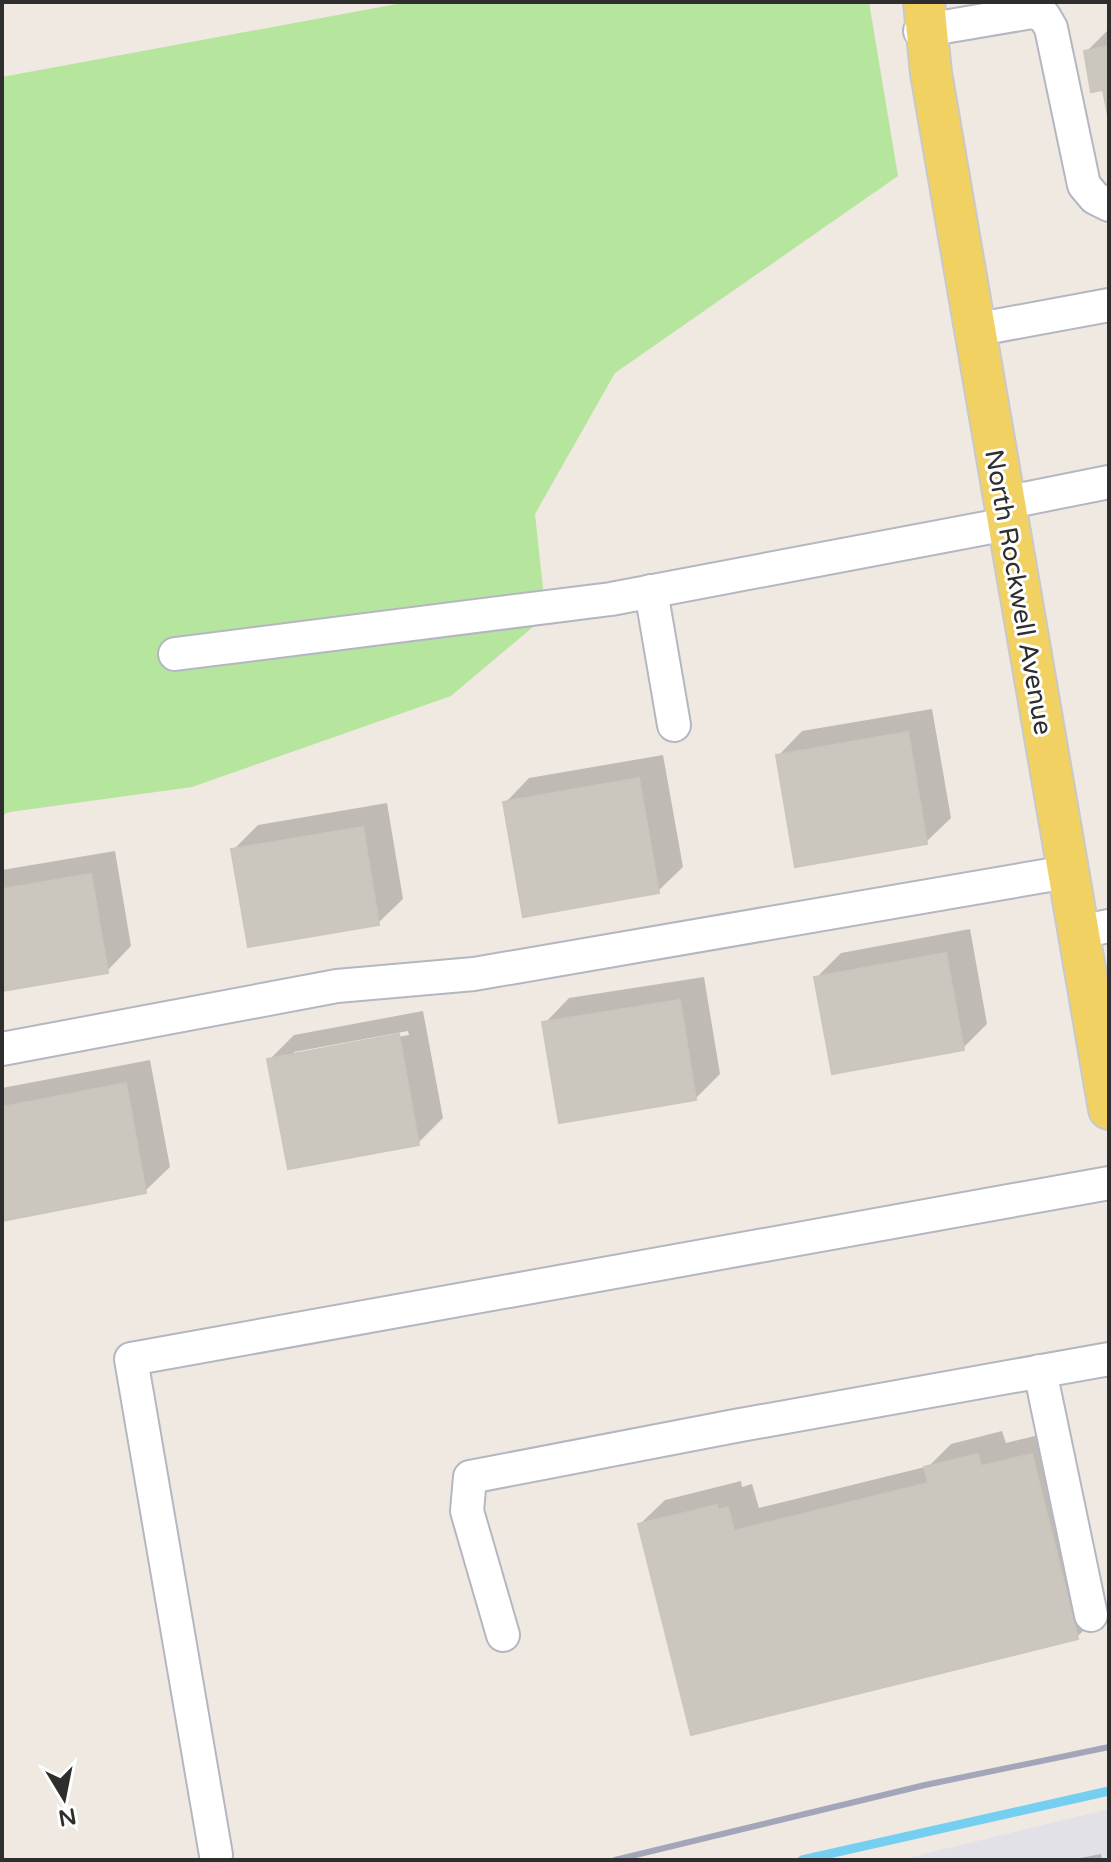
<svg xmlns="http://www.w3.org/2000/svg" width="1111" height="1862" font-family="'Varela Round',sans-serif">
	<rect width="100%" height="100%" fill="#efe9e1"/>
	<polygon fill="#e3e1e8" points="1109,1809 1109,1860 899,1860"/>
	<polygon fill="#b6e59e" points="408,2 869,2 898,176 615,373 535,514 546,616 451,696 192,787 10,812 2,815 2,77"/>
	<g fill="#0003" fill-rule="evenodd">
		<polygon points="1109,29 1109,111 1105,88 1086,52"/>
		<polygon points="932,709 951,818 926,842 778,756 802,731"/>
		<polygon points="663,755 683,867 658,891 505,803 529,778"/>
		<polygon points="387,803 403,899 378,923 234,849 258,825"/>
		<polygon points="115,851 131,946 107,971 2,989 2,870"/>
		<polygon points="970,929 987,1024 963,1048 816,978 841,953"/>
		<polygon points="704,977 720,1074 695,1099 545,1023 569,998"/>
		<path d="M423,1011L443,1118L418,1143L269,1060L294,1035ZM408,1031L409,1035L294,1056V1052Z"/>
		<polygon points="150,1060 170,1167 145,1191 2,1218 2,1088"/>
		<polygon points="1002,1431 1006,1443 1056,1431 1101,1613 1077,1637 640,1524 665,1500 741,1481 742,1487 752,1484 759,1508 929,1466 951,1444"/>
		<polygon points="1101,1854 1102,1860 1070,1860"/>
	</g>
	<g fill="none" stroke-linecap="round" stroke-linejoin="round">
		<polyline stroke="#75cff0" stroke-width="9" points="802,1860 1109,1791"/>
	</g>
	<g fill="#cbc7bf" stroke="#cbc5ba" stroke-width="2">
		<polygon points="1109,46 1109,116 1108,116 1103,90 1091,92 1084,51"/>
		<polygon points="908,732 927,844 795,867 776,755"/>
		<polygon points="639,778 659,893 523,917 503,802"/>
		<polygon points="363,827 379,925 248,947 231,849"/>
		<polygon points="91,874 108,973 2,991 2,889"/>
		<polygon points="946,953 964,1050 832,1074 814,977"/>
		<polygon points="680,1000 696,1100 559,1123 542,1022"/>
		<polygon points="399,1034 419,1145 288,1169 267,1059"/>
		<polygon points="126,1083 146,1193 2,1221 2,1107"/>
		<polygon points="978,1454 981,1466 1032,1454 1078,1639 691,1735 638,1524 717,1505 718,1510 728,1507 734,1531 928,1483 924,1467"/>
	</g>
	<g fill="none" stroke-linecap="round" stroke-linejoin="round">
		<g stroke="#b4b7c1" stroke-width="36">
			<g id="minor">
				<polyline points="920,31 1032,12 1044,16 1051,28 1084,185 1095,198 1109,205"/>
				<polyline points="974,330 1109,305"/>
				<polyline points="1004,503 1109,482"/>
				<polyline points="651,591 674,725"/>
				<polyline points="175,654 611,599 1007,524"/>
				<polyline points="1078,932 1109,926"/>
				<polyline points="2,1049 337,986 474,974 1067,872"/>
				<polyline points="1040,1371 1091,1615"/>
				<polyline points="503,1635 467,1511 470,1477 735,1426 1109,1359"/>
				<polyline points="216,1855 131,1359 1109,1183"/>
			</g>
		</g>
		<g stroke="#c9c9c9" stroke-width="44">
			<polyline id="major" points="924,2 931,73 1109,1109"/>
		</g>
		<use href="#minor" stroke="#fff" stroke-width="32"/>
		<use href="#major" stroke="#f2d163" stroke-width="40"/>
		<polyline stroke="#a3a6b8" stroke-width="6" points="615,1860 925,1785 1109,1747"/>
	</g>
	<g text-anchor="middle" stroke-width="6" stroke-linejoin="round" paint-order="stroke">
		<g font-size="26" fill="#2e2e2e" stroke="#fff">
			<text transform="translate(1019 592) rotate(80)" y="9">North Rockwell Avenue</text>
		</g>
	</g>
	<rect width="1111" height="1862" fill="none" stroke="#2e2e2e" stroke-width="8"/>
	<g transform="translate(64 1798) rotate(170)" stroke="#ffffff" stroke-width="6" paint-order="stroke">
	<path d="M0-6L14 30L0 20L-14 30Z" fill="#2e2e2e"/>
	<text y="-12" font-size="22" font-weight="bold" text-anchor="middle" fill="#2e2e2e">N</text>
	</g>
</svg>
